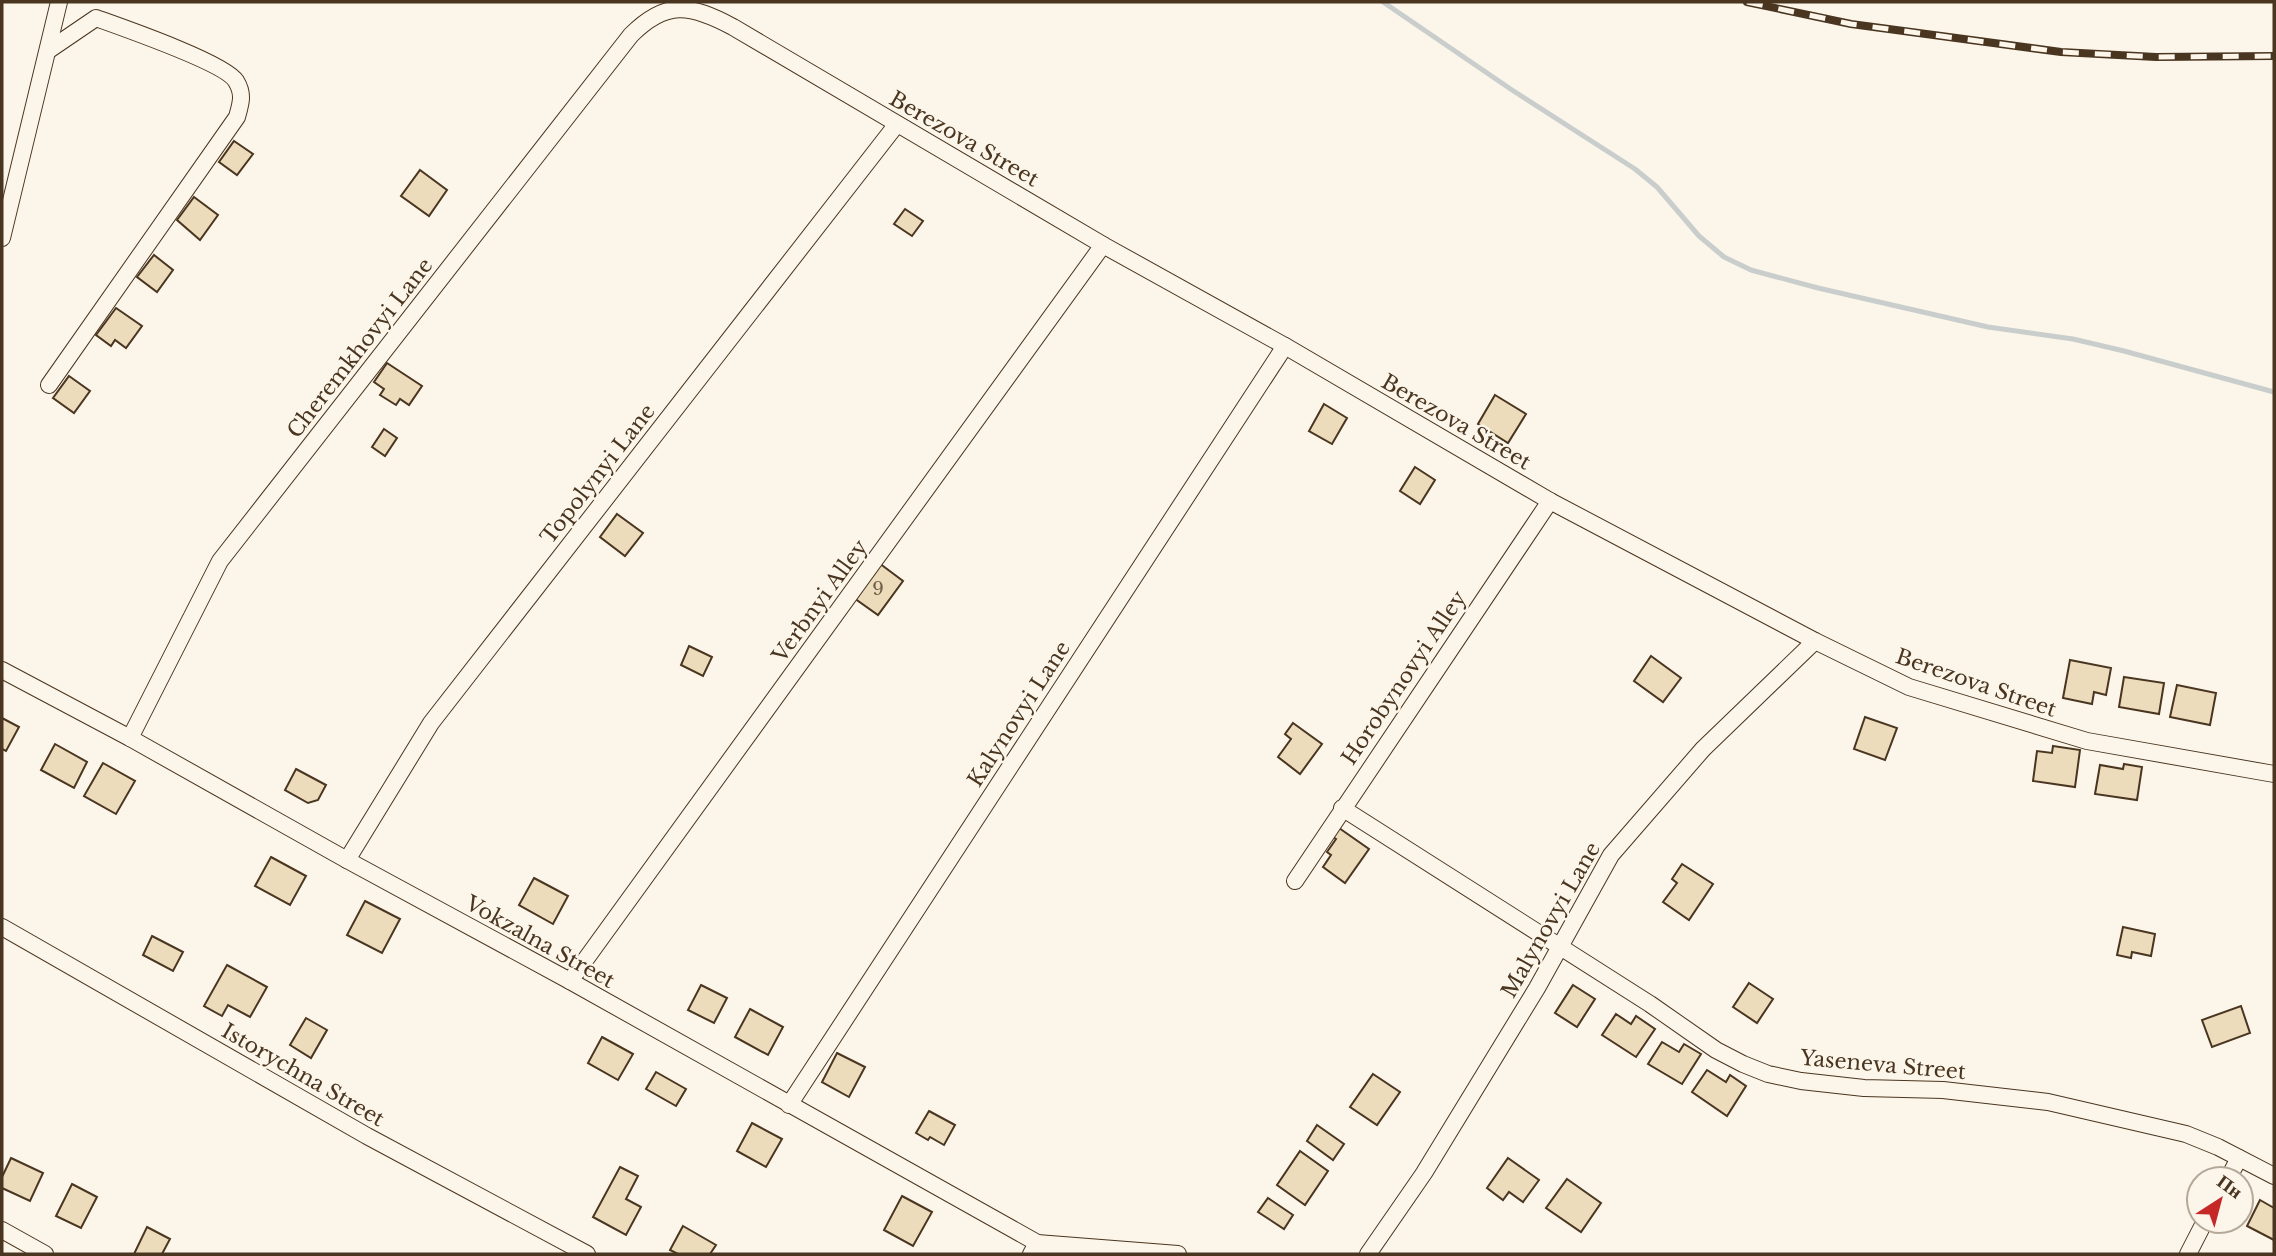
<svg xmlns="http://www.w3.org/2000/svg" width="2276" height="1256" font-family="'Libre Baskerville',serif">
	<rect width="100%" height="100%" fill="#fbf6e9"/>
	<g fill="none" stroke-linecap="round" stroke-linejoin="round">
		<polyline stroke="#c9cecd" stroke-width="5" points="1383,2 1512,90 1635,169 1657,187 1699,236 1724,257 1751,270 1818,288 1988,327 2073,339 2124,351 2274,392"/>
	</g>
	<g fill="#ecdcbc" stroke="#4a3520" stroke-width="2">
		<polygon points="234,141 253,154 237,175 219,162"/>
		<polygon points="420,170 447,190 429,216 401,196"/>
		<polygon points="194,197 218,215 200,240 177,220"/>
		<polygon points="905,209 923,221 912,236 894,224"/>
		<polygon points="154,255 173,270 157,292 137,277"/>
		<polygon points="116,308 142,326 126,348 115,340 111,346 96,335"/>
		<polygon points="387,363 422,386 409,405 400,399 396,405 380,395 384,389 374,382"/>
		<polygon points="69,376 90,391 74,413 53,398"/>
		<polygon points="1495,395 1526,414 1508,443 1478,424"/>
		<polygon points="1324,404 1347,418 1332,444 1309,431"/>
		<polygon points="384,429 397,438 385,456 372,447"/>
		<polygon points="1415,467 1435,480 1420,504 1400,491"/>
		<polygon points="617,514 643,533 625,556 600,537"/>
		<polygon points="879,563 903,581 878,615 854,598"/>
		<polygon points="689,646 712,657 703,676 681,665"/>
		<polygon points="1651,656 1681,678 1663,702 1634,681"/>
		<polygon points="2070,660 2111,668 2106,695 2094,692 2092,704 2063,698"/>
		<polygon points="2124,677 2164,683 2159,714 2119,707"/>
		<polygon points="2177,685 2216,693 2210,725 2170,717"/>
		<polygon points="1865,717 1897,728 1885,760 1854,749"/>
		<polygon points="2,718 19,727 6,751 2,749"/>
		<polygon points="1293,723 1322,744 1300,774 1278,757 1291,739 1285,734"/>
		<polygon points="55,744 87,762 74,788 41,770"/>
		<polygon points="2053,746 2080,750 2075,787 2033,781 2037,751 2052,753"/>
		<polygon points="103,763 135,781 116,814 84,796"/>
		<polygon points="2124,764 2142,767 2137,800 2095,794 2100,765 2123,769"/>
		<polygon points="296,769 326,785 318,800 308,803 285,790"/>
		<polygon points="1339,828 1369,849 1345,883 1323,867 1331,855 1327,852 1336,839 1333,837"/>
		<polygon points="271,857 306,876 290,905 255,886"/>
		<polygon points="1682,864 1713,884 1689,920 1663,902 1677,883 1672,879"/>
		<polygon points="534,878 568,896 553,924 519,905"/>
		<polygon points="365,901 400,919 382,953 347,935"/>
		<polygon points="2123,927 2155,934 2151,956 2132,952 2131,958 2117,955"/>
		<polygon points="152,936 183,952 173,971 143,955"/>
		<polygon points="227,965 267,987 250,1017 228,1005 222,1016 204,1006"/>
		<polygon points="1749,983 1773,999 1757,1023 1733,1007"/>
		<polygon points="701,985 727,998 714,1023 688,1010"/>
		<polygon points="1573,985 1595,999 1577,1027 1555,1013"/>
		<polygon points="2241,1006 2250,1033 2212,1047 2202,1020"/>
		<polygon points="750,1009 783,1027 768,1055 735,1037"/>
		<polygon points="1616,1014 1631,1024 1636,1016 1655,1029 1636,1057 1602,1035"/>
		<polygon points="306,1018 327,1030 311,1058 290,1045"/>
		<polygon points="602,1037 633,1054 618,1080 588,1063"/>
		<polygon points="1662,1042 1679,1052 1684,1044 1701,1054 1682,1084 1648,1064"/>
		<polygon points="837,1053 865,1067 849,1097 822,1082"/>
		<polygon points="1707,1070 1726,1082 1730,1075 1746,1086 1727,1116 1692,1092"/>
		<polygon points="656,1072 686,1089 676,1106 646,1089"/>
		<polygon points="1373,1074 1400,1092 1377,1125 1350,1107"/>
		<polygon points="929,1111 955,1125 944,1145 930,1137 928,1140 916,1133"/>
		<polygon points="752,1123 782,1139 766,1167 737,1151"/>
		<polygon points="1317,1125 1344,1144 1333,1160 1307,1141"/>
		<polygon points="1300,1151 1328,1171 1305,1205 1277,1185"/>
		<polygon points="11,1158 43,1173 30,1201 2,1188 2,1177"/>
		<polygon points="1508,1158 1539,1180 1523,1202 1509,1192 1503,1200 1487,1188"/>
		<polygon points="620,1167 638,1176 626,1199 641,1207 626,1235 593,1217"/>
		<polygon points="1567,1179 1601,1203 1581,1232 1546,1208"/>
		<polygon points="72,1184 97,1197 81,1228 56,1216"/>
		<polygon points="902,1196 932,1212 913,1246 884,1230"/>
		<polygon points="1268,1198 1293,1215 1284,1229 1258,1212"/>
		<polygon points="2260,1200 2274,1208 2274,1240 2247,1226"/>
		<polygon points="683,1226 716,1245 710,1254 678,1254 670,1250"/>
		<polygon points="147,1227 170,1239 162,1254 134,1254"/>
	</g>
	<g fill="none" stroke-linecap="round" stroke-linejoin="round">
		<g stroke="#4a3520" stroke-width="18">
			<g id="minor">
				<path d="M49,50L96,18C121,27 225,63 236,81C244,94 241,103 237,117L49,385"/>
				<polyline points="2,238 59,2"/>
				<polyline points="2,670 130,738 347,860 570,981 1057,1254"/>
				<path d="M130,738L220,561L631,35C666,0 690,4 733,27L1103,245L1285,346L1550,501L1815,641L1909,687L2087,741L2274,774"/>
				<polyline points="1342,808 1650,1004 1716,1050 1743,1064 1768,1074 1801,1081 1864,1088 1943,1090 2048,1102 2186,1134 2218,1147 2274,1176"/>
				<polyline points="347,860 431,723 897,124"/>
				<polyline points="1295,881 1550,501"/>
				<polyline points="2,927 367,1136 587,1254"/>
				<polyline points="570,981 1103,245"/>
				<polyline points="789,1105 1285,346"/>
				<polyline points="2228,1179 2239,1158"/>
				<polyline points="2,1230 45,1254"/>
				<polyline points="1031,1254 1037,1243 1178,1254"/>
				<polyline points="1368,1254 1424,1173 1537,988 1611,855 1703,749 1815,641"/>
				<polyline points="2188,1254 2205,1221"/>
			</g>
		</g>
		<use href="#minor" stroke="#fbf6e9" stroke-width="16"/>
		<g stroke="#4a3520" stroke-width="8">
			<polyline id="rail" points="1747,2 1851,24 2061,52 2156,57 2274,56"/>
		</g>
		<use href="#rail" stroke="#fbf6e9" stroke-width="5" stroke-dasharray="16" stroke-linecap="butt"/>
	</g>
	<g text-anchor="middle" stroke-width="5" stroke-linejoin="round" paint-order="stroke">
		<g font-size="18" fill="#725f47">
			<text x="878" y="595">9</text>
		</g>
		<g font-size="21" fill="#4a3520" stroke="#fbf6e9">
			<text transform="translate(964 139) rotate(30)" y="7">Berezova Street</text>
			<text transform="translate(360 348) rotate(-52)" y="7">Cheremkhovyi Lane</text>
			<text transform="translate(1456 422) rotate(30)" y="7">Berezova Street</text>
			<text transform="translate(598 474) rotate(-52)" y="7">Topolynyi Lane</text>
			<text transform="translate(820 601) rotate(-54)" y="7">Verbnyi Alley</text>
			<text transform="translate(1404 678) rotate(-56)" y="7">Horobynovyi Alley</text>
			<text transform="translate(1976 683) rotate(19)" y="7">Berezova Street</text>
			<text transform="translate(1019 714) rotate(-57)" y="7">Kalynovyi Lane</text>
			<text transform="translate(1551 920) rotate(-60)" y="7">Malynovyi Lane</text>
			<text transform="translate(540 942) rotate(29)" y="7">Vokzalna Street</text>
			<text transform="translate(1883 1065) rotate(5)" y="7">Yaseneva Street</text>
			<text transform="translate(303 1075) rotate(30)" y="7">Istorychna Street</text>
		</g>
	</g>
	<rect width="2276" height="1256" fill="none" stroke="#4a3520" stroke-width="7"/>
	<g transform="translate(2220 1200) rotate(36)"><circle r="33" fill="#fbf6e9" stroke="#b4a999" stroke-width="2"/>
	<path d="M0-5L12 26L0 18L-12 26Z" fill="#c62828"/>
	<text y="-10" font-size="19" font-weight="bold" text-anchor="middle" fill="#4a3520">Пн</text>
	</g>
</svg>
